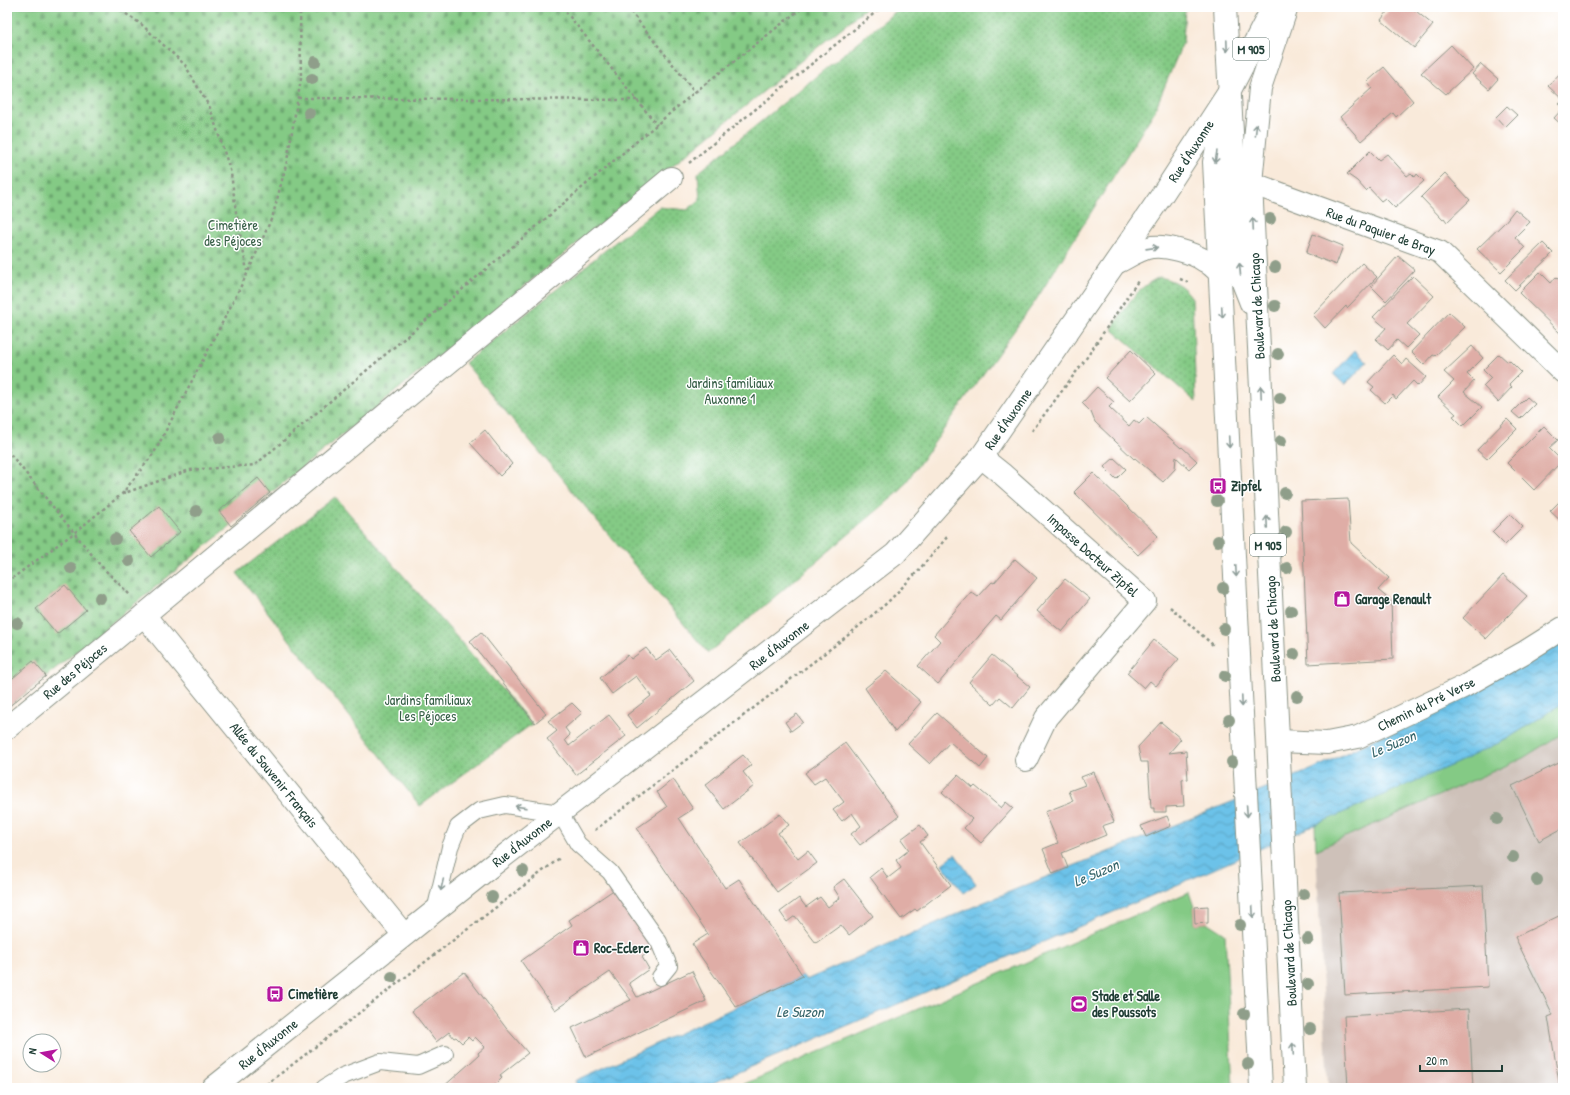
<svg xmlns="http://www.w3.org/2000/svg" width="1570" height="1095" font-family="'Patrick Hand',sans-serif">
	<defs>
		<pattern id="cemetery-stones" width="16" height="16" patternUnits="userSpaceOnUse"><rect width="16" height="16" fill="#84ca85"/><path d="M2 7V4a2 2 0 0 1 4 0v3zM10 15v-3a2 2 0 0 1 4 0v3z" fill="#6ba56e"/></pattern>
		<pattern id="park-dots" width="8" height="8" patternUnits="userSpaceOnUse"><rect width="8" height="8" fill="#84ca85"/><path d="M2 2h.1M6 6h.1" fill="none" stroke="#6ba56e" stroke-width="1.8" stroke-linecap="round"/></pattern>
		<pattern id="water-waves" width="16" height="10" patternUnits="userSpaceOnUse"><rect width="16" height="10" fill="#6cc2e9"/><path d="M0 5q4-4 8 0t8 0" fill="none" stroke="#589fbe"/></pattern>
	</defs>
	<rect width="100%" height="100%" fill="#fff"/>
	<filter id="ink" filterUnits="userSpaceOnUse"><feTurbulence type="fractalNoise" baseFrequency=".025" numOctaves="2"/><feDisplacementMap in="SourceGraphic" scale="8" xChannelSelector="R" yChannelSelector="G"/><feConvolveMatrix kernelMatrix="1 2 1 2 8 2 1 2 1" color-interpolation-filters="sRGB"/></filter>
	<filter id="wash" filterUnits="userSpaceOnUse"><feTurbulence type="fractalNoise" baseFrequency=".012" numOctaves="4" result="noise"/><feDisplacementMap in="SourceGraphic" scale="16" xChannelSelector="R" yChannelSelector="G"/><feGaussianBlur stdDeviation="0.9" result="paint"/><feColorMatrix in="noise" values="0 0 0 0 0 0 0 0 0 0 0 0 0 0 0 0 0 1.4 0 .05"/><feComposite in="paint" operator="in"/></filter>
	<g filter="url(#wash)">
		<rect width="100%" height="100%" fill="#f9eada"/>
		<polygon fill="#cec1b9" points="1563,733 1563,1088 1328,1088 1316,850 1523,758"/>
		<g fill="#84ca85" stroke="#52845c">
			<polygon points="1563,703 1563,733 1523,758 1316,850 1315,824 1507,739"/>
			<polygon points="1189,892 1194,907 1195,924 1208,923 1225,934 1233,1088 735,1088"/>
		</g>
		<polygon fill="url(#cemetery-stones)" stroke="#52845c" points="7,7 867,7 7,708"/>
		<g fill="url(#park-dots)" stroke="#52845c">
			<polygon points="901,7 1185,7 1183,42 1154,112 1036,300 899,492 708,653 465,363 659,207 687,210 700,200 698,173"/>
			<path d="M1160,277C1174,281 1183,285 1192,298L1196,402L1112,329C1126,307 1135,288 1160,277Z"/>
			<polygon points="335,497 532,724 420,806 237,573"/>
		</g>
		<g fill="url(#water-waves)" stroke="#46808e">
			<polygon points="1355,350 1367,362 1345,385 1333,374"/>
			<polygon points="1563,637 1563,703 1507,739 1457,763 1207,872 701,1088 578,1088 575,1081 803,976 806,980 982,903 1313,769 1442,707"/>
			<polygon points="955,854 976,884 963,893 942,864"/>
		</g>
		<g id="blocks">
			<g fill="#dfada6">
				<polygon points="1391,7 1411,7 1433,25 1414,48 1381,20"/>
				<polygon points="1451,45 1473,69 1446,94 1421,73"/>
				<polygon points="1481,64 1498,79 1489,89 1472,74"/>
				<polygon points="1384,67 1413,101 1396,117 1393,113 1361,141 1340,117 1372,88 1367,82"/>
				<polygon points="1563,70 1563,107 1559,104 1563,100 1548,86"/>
				<polygon points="1507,106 1517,115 1505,127 1496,117"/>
				<polygon points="1563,108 1563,126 1554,118"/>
				<polygon points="1370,151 1379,160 1387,154 1407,176 1411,173 1415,177 1417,174 1424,181 1395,208 1385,198 1381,201 1369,188 1366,191 1357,181 1347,174"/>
				<polygon points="1445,173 1470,200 1447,222 1444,218 1443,220 1421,197"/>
				<polygon points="1515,209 1530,222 1515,237 1525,248 1501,272 1477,249 1505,222"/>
				<polygon points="1313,234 1343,246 1336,265 1306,253"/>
				<polygon points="1543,243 1553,253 1515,290 1505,280"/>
				<polygon points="1398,256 1415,270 1386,301 1371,286"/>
				<polygon points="1362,263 1377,277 1347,308 1346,306 1325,328 1313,315"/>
				<polygon points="1540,272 1551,283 1556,277 1563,284 1563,336 1519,293"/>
				<polygon points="1413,276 1434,296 1407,324 1419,335 1406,348 1397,340 1388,350 1376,339 1386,328 1373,317"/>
				<polygon points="1449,312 1465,327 1435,356 1433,355 1424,365 1411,352"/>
				<polygon points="1472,346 1483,358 1467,374 1474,381 1464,392 1482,407 1463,426 1453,416 1456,414 1438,397 1454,381 1444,372"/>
				<polygon points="1131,350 1156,374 1130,401 1105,378"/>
				<polygon points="1499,354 1508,362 1509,360 1521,372 1509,384 1512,387 1498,402 1483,386 1491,378 1483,370"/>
				<polygon points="1393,355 1402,364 1406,359 1426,377 1418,386 1413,381 1396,399 1393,395 1385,403 1371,390 1374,387 1368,382"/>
				<polygon points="1097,387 1114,402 1109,407 1129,426 1134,420 1139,424 1146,417 1181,448 1182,447 1197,461 1189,469 1176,457 1175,469 1163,482 1135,458 1134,459 1095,422 1091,412 1082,403"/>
				<polygon points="1527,397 1535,404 1520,419 1512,412"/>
				<polygon points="1507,419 1517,429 1487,459 1477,450"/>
				<polygon points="1544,426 1558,440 1549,448 1562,461 1534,490 1507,463"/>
				<polygon points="485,430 512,464 500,476 470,443"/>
				<polygon points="1114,458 1126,469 1116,479 1104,467"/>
				<polygon points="1093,473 1158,536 1138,555 1074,492"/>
				<polygon points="258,478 270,493 231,526 219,511"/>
				<polygon points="1563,498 1563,523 1550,511"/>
				<polygon points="1348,499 1351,543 1389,578 1378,590 1391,601 1393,659 1308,664 1301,501"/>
				<polygon points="159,506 180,532 151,557 129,531"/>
				<polygon points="1510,514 1523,527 1505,545 1492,532"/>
				<polygon points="1015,559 1037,578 1001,620 996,616 938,684 918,666 940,641 934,635 971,592 978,597 992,582 994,583"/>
				<polygon points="1503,575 1527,596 1486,639 1463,618"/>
				<polygon points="1065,579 1090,599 1062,632 1037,611"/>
				<polygon points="65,585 86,610 57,634 36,609"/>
				<polygon points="481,632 546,714 535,723 470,641"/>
				<polygon points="1154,640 1179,659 1156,686 1150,681 1144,688 1127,673"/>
				<polygon points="646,648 656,660 670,650 694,681 637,728 627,715 651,696 636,676 612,694 600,678 628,655 631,659"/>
				<polygon points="992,655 1030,687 1013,708 1000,697 993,705 969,682"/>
				<polygon points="33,661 46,676 7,708 7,683"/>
				<polygon points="886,671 921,702 895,732 865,688"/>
				<polygon points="572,703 582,713 565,728 570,735 565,740 569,746 609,715 626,736 576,775 547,739 557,731 548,721"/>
				<polygon points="937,713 988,758 980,768 950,742 930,764 908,744"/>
				<polygon points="797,714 803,722 791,731 785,722"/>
				<polygon points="1161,722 1181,739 1169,753 1186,751 1188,779 1182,780 1184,806 1166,807 1166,812 1154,812 1154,808 1151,808 1148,762 1141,762 1138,747"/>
				<polygon points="845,743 899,816 860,845 851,834 861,826 852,813 842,821 833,810 844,802 825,777 814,784 805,773"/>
				<polygon points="743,755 752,765 743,772 754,786 724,809 705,785"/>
				<polygon points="1563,761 1563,828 1539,841 1512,786"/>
				<polygon points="1094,772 1114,822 1102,826 1106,835 1062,853 1068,868 1053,874 1043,849 1058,843 1045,812 1073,801 1069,791 1085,785 1081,777"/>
				<polygon points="958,775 973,788 975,786 1001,808 1006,802 1013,808 981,843 964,828 972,819 942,792"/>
				<polygon points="673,779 693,809 679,818 725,888 739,879 803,976 736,1007 692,944 708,934 637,828 667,807 657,792"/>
				<polygon points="780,814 789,825 778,833 798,859 808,851 817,863 777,892 740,843"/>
				<polygon points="1167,816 1171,826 1146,837 1141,826"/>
				<polygon points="920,825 928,836 920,842 951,885 917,911 915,909 901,919 870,877 881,868 888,878 901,868 896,860 909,850 901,839"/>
				<polygon points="844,879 873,916 849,935 841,925 816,943 795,916 787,922 780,912 799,898 806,907 820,897 828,907 840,898 833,887"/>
				<polygon points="1483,886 1488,987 1345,995 1339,893"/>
				<polygon points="615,889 656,947 642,957 649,969 629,983 637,997 692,971 706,1001 586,1057 572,1028 631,1000 610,972 555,1010 521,961 572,925 569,920"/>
				<polygon points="1208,906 1208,923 1195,924 1194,907"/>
				<polygon points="1563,914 1563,1088 1560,1088 1548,1017 1553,1015 1515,937"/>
				<polygon points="464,972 506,1028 528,1053 500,1075 502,1078 492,1088 442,1088 479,1055 478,1053 485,1047 475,1037 472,1041 468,1037 462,1043 456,1037 454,1038 449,1032 436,1042 412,1011"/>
				<polygon points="1469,1009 1473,1088 1348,1088 1344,1016"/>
			</g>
		</g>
	</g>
	<g filter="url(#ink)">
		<use href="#blocks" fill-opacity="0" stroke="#8c9487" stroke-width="1"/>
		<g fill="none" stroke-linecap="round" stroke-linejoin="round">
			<g stroke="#8c9487" stroke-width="18">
				<g id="service">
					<polyline points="435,911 450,847 458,827 479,811 505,805 560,813 578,844 610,872 659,942 669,966 660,977"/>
					<polyline points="324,1088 343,1076 380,1062 418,1066 445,1054"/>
				</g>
			</g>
			<g stroke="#8c9487" stroke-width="24">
				<g id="minor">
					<polyline points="1251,183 1440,252 1563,372"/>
					<polyline points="981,457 1001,473 1145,601 1046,718 1026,760"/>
					<polyline points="144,615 671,178"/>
					<polyline points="1279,741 1327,743 1358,737 1463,687 1525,652 1563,628"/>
				</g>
			</g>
			<g stroke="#8c9487" stroke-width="24">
				<polyline id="tertiary" points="7,728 144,615 404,935"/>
			</g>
			<g stroke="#8c9487" stroke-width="24">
				<g id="secondary">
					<path d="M1118,262C1128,257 1140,249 1152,247C1166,245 1194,253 1205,261C1211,264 1215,269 1220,273"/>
					<polyline points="213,1088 490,867 895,554 981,457 1162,195 1229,92"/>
				</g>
			</g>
			<g stroke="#8c9487" stroke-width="24">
				<g id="primary">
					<polyline points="1225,7 1240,275 1251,303"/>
					<polyline points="1287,7 1260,88 1251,183 1295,1088"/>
					<polyline points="1261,1088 1214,162 1229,92 1273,7"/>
				</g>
			</g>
			<g stroke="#8c9487" stroke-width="2.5" stroke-dasharray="3 3" stroke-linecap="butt">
				<polyline points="116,7 141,24 185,65 210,108 231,173 236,212 247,271"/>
				<polyline points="562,7 657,125"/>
				<polyline points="627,7 695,92"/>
				<polyline points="298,98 637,100"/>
				<polyline points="689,163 882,7"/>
				<polyline points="1180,279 1190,283"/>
				<polyline points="1032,431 1085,360 1138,281"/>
				<polyline points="7,450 101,566 130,595"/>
				<polyline points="122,494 190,470 255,465 695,92 803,7"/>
				<polyline points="7,582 74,533 122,494 154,453 216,335 248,272 273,215 287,161 301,79 300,7"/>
				<polyline points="7,591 8,583"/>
				<polyline points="1170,607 1213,645"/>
				<polyline points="595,830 847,636 887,603 917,572 948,536"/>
				<polyline points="262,1088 561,857"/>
			</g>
			<use href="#service" stroke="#fff" stroke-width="16"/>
			<use href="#minor" stroke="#fff" stroke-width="22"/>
			<use href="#tertiary" stroke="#fff" stroke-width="22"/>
			<use href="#secondary" stroke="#fff" stroke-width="22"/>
			<use href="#primary" stroke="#fff" stroke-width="22"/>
		</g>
		<g fill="#8f9e8a">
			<circle cx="315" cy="62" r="6"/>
			<circle cx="312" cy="79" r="6"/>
			<circle cx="309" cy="113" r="6"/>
			<circle cx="1270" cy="219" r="6"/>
			<circle cx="1275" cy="267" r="6"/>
			<circle cx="1275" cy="306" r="6"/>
			<circle cx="1278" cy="354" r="6"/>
			<circle cx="1280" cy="398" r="6"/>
			<circle cx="220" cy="438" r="6"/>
			<circle cx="1281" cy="441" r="6"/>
			<circle cx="1285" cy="493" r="6"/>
			<circle cx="1217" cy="501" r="6"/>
			<circle cx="196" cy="511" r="6"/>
			<circle cx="1286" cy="532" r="6"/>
			<circle cx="115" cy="539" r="6"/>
			<circle cx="1218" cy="541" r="6"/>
			<circle cx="129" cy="561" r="6"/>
			<circle cx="71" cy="568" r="6"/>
			<circle cx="1287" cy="568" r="6"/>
			<circle cx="1223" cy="588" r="6"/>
			<circle cx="100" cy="598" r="6"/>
			<circle cx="1291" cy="611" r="6"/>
			<circle cx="17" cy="623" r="6"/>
			<circle cx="1224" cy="629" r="6"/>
			<circle cx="1294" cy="654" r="6"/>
			<circle cx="1225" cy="676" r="6"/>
			<circle cx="1297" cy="696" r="6"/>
			<circle cx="1229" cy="720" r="6"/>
			<circle cx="1232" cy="762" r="6"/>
			<circle cx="1497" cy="819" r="6"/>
			<circle cx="1513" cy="857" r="6"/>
			<circle cx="523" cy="871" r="6"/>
			<circle cx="1537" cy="880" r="6"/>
			<circle cx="1304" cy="894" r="6"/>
			<circle cx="492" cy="897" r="6"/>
			<circle cx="1240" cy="925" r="6"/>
			<circle cx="1308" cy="939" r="6"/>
			<circle cx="392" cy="977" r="6"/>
			<circle cx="1308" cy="984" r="6"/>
			<circle cx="1244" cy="1014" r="6"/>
			<circle cx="1310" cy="1029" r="6"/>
			<circle cx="1248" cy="1064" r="6"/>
		</g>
		<defs><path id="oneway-shaft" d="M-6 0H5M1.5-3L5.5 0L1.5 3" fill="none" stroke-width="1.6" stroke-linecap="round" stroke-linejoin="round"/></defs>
		<g stroke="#8f9e9a">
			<use href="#oneway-shaft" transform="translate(1227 46) rotate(88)"/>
			<use href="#oneway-shaft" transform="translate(1256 130) rotate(-84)"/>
			<use href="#oneway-shaft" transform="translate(1216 157) rotate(99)"/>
			<use href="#oneway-shaft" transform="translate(1253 224) rotate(-93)"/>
			<use href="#oneway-shaft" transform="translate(1152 248) rotate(-8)"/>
			<use href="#oneway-shaft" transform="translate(1240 269) rotate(-95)"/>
			<use href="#oneway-shaft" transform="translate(1222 312) rotate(87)"/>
			<use href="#oneway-shaft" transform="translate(1261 392) rotate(-92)"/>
			<use href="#oneway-shaft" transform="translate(1229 442) rotate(87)"/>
			<use href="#oneway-shaft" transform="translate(1267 522) rotate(-93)"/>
			<use href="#oneway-shaft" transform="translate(1236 571) rotate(87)"/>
			<use href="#oneway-shaft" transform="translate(1242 701) rotate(88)"/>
			<use href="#oneway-shaft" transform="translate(521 807) rotate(-172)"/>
			<use href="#oneway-shaft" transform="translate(1247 811) rotate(86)"/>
			<use href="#oneway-shaft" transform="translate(442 885) rotate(103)"/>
			<use href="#oneway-shaft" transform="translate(1253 912) rotate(87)"/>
			<use href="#oneway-shaft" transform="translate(1293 1049) rotate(-93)"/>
		</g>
	</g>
	<defs>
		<g id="bus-square" transform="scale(0.9)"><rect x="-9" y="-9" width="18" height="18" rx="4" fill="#b5179e" stroke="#fff"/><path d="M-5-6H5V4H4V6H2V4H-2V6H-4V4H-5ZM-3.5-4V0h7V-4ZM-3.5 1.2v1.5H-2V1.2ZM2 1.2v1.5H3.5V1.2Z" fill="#fff"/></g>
		<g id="shop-square" transform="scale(0.9)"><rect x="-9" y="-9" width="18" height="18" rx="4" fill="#b5179e" stroke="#fff"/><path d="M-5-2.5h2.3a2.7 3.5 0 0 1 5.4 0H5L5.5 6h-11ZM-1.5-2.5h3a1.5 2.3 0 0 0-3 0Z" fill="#fff"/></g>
		<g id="stadium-square" transform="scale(0.9)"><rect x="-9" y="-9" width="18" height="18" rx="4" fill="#b5179e" stroke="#fff"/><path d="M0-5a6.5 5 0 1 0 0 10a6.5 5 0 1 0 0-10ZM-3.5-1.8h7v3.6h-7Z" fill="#fff"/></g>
	</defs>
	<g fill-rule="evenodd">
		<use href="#bus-square" x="1218" y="486"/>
		<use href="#shop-square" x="1342" y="599"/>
		<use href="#shop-square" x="581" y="948"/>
		<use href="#bus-square" x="275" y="994"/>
		<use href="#stadium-square" x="1079" y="1004"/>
	</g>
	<g text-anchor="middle" stroke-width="3" stroke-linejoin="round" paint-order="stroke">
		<g fill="#fff" stroke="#627771" stroke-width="1">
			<rect x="1233" y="38" width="36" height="22" rx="3"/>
			<rect x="1250" y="534" width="36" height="22" rx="3"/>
		</g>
		<g font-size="13" font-weight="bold" fill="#1f3d34">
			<text x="1251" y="54">M 905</text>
			<text x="1268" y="550">M 905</text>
		</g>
		<g font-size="14" fill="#1f3d34" stroke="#fff">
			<text transform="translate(1191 151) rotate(-57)" y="5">Rue d'Auxonne</text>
			<text transform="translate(1381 231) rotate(20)" y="5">Rue du Paquier de Bray</text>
			<text transform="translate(1257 306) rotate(-93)" y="5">Boulevard de Chicago</text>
			<text transform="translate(1008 419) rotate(-55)" y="5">Rue d'Auxonne</text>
			<text transform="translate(1093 555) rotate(42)" y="5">Impasse Docteur Zipfel</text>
			<text transform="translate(1273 629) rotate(-93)" y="5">Boulevard de Chicago</text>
			<text transform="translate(779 645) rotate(-38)" y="5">Rue d'Auxonne</text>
			<text transform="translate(75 671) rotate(-40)" y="5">Rue des Péjoces</text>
			<text transform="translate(1426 704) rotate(-26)" y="5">Chemin du Pré Verse</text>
			<text transform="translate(274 775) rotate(51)" y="5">Allée du Souvenir Français</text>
			<text transform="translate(522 842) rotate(-38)" y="5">Rue d'Auxonne</text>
			<text transform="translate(1289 953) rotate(-93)" y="5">Boulevard de Chicago</text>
			<text transform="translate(268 1044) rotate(-39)" y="5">Rue d'Auxonne</text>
		</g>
		<g font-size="14" fill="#386048" stroke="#fff">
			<text x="233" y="230">Cimetière<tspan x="233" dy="16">des Péjoces</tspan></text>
			<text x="730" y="388">Jardins familiaux<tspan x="730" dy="16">Auxonne 1</tspan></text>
			<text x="428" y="705">Jardins familiaux<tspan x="428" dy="16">Les Péjoces</tspan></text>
		</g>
		<g font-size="14" font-weight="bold" fill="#1f3d34" stroke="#fff" text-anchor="start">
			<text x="1231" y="491">Zipfel</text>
			<text x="1355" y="604">Garage Renault</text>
			<text x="594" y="953">Roc-Eclerc</text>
			<text x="288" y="999">Cimetière</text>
			<text x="1092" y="1001">Stade et Salle<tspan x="1092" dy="16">des Poussots</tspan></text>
		</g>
		<g font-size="15" font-style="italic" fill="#36656a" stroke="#fff">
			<text transform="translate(1393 744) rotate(-23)" y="5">Le Suzon</text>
			<text transform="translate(1096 873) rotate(-23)" y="5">Le Suzon</text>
			<text x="800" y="1017">Le Suzon</text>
		</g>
	</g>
	<rect width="1570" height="1095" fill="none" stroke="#fff" stroke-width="24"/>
	<g transform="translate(42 1053) rotate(281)"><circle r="19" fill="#ffffff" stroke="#a5b1ae"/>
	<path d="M0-3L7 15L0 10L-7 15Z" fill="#b5179e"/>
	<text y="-6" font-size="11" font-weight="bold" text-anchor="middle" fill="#1f3d34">N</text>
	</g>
	<path d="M1420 1065v6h82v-6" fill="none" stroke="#1f3d34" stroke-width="2"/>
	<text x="1426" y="1065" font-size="12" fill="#1f3d34" stroke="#ffffff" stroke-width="3" paint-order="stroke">20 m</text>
</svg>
